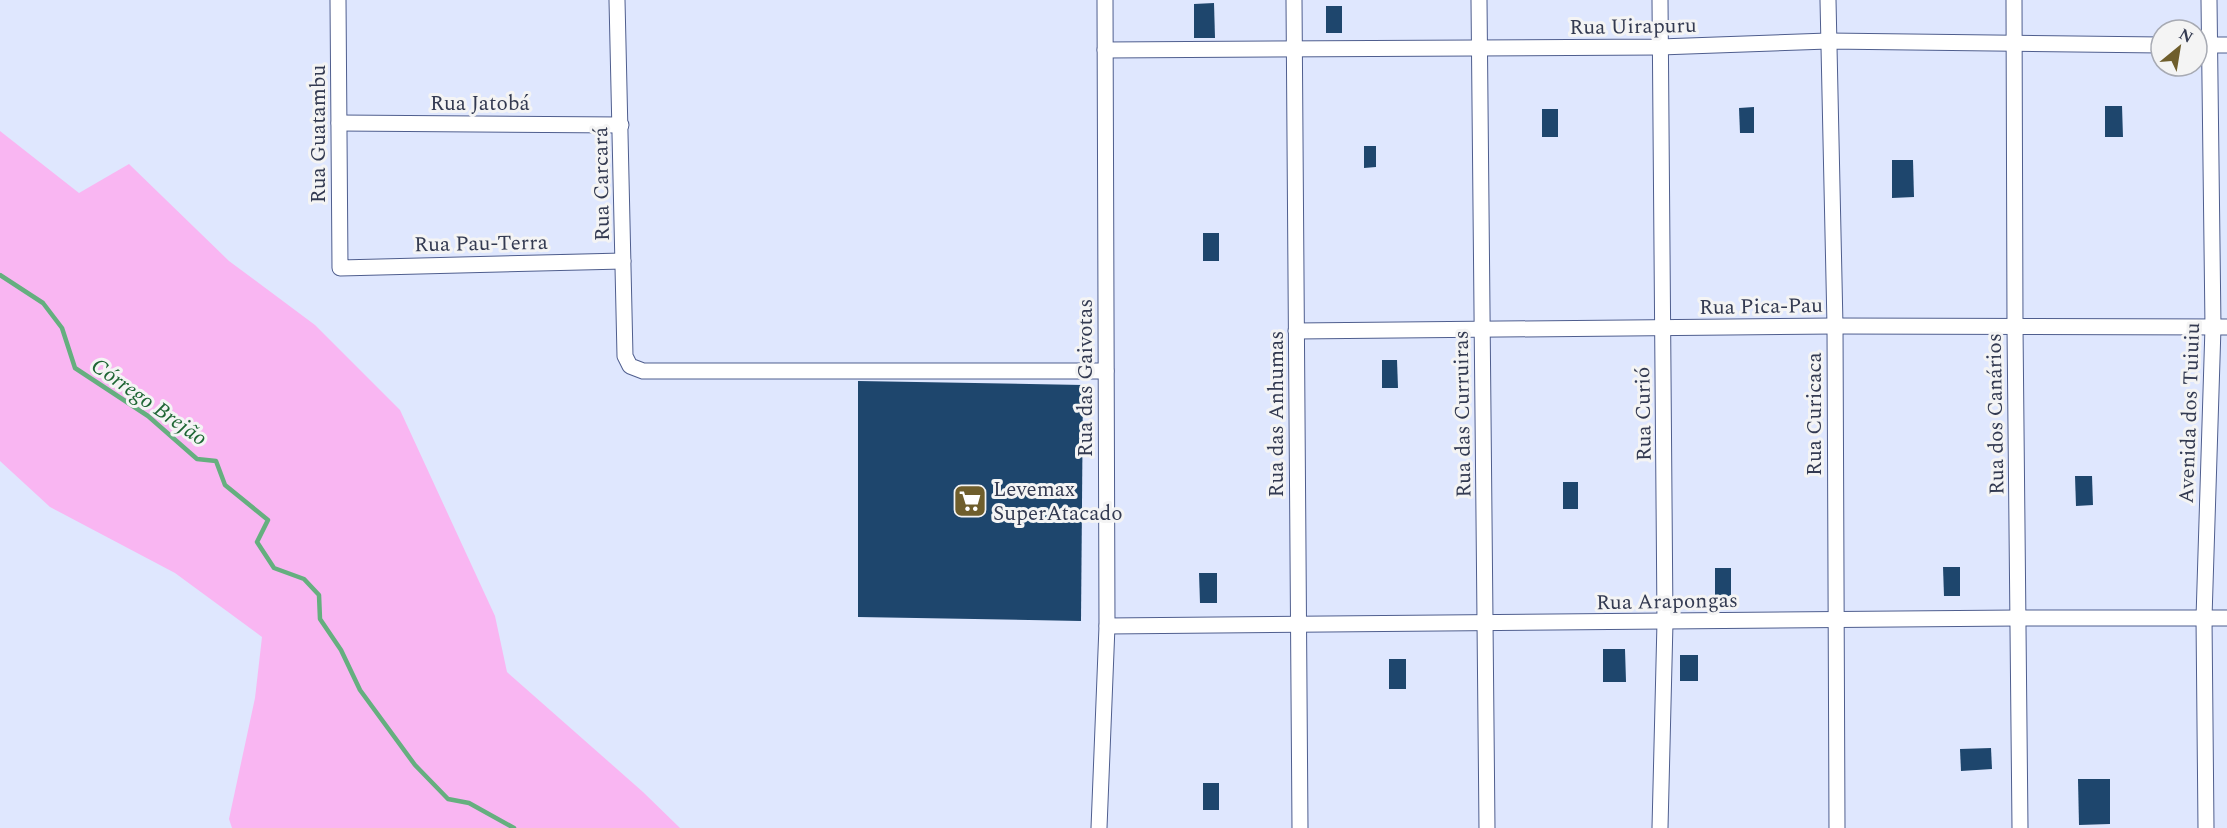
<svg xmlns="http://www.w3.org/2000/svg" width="2227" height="828" font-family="Spectral,serif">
	<rect width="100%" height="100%" fill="#dfe7fe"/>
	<polygon fill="#f9b6f2" points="0,131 79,193 129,164 229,261 315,325 400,410 495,616 507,672 643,792 680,828 232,828 229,819 255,698 262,637 175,573 50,507 0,461"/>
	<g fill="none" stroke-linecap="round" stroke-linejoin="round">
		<polyline stroke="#65af7f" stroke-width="4.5" points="0,275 43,303 62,328 75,368 148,416 197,459 216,461 225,485 268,520 257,542 274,568 304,579 319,595 320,619 341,650 360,690 415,765 448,799 469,803 514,828"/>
	</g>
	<g fill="#1e466d">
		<polygon points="1214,3 1215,38 1194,38 1194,4"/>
		<rect x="1326" y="6" width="16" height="27"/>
		<polygon points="2105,106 2122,106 2123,137 2105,137"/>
		<polygon points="1754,107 1754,133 1740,133 1739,108"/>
		<rect x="1542" y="109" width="16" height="28"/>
		<polygon points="1364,146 1376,146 1376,167 1364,168"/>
		<polygon points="1892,160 1913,160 1914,197 1892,198"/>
		<rect x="1203" y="233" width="16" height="28"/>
		<polygon points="1382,360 1397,360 1398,388 1382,388"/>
		<polygon points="858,381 1083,385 1081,621 858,617"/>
		<polygon points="2075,476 2092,476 2093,505 2076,506"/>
		<rect x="1563" y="482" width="15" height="27"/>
		<polygon points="1943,567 1960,567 1960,596 1944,596"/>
		<rect x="1715" y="568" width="16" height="28"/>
		<polygon points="1199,573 1217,573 1217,603 1200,603"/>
		<polygon points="1603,649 1625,649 1626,682 1603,682"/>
		<rect x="1680" y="655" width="18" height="26"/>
		<rect x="1389" y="659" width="17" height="30"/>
		<polygon points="1991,748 1992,769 1961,771 1960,749"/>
		<polygon points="2078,779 2110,779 2110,824 2079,825"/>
		<rect x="1203" y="783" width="16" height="27"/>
	</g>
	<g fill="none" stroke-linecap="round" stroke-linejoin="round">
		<g stroke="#4f5e8e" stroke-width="17">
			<g id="minor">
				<polyline points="338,0 340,268 623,261"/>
				<polyline points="617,0 625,356 630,366 643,371 1106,371"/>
				<polyline points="1294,0 1300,828"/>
				<polyline points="1479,0 1487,828"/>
				<polyline points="1828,0 1835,326 1837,828"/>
				<polyline points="2014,0 2015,327 2020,828"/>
				<polyline points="2197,45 2227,45"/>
				<polyline points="1105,50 1660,47 1828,41 2161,45"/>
				<polyline points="339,123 621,125"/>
				<polyline points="1296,331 1835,326 2227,327"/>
				<polyline points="1107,626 2018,618 2227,618"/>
				<polyline points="1099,828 1107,626 1105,0"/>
				<polyline points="1660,828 1665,622 1660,0"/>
				<polyline points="2206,828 2204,618 2213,327 2209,0"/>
			</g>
		</g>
		<use href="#minor" stroke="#fff" stroke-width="15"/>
	</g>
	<defs>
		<g id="supermarket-square" transform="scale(1.725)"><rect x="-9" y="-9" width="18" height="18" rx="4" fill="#6f5e2c" stroke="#f4f4f4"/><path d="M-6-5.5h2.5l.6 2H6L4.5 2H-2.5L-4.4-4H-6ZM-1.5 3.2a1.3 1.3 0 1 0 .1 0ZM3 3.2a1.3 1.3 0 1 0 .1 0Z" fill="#fff"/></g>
	</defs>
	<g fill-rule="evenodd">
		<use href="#supermarket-square" x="970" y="501"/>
	</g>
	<g text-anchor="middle" stroke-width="6" stroke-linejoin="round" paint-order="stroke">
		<g font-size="21" fill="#333a51" stroke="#f4f4f4">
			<text transform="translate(1633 26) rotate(-1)" y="7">Rua Uirapuru</text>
			<text x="480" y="110">Rua Jatobá</text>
			<text transform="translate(318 134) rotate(-90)" y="7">Rua Guatambu</text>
			<text transform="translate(601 184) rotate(-91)" y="7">Rua Carcará</text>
			<text transform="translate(481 243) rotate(-1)" y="7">Rua Pau-Terra</text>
			<text transform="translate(1761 306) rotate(-1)" y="7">Rua Pica-Pau</text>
			<text transform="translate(1085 378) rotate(-90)" y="7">Rua das Gaivotas</text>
			<text transform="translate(2189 413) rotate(-88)" y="7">Avenida dos Tuiuiu</text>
			<text transform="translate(1276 414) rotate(-90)" y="7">Rua das Anhumas</text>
			<text transform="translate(1462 414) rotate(-91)" y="7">Rua das Curruiras</text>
			<text transform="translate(1643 414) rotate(-91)" y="7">Rua Curió</text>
			<text transform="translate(1814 414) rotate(-90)" y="7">Rua Curicaca</text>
			<text transform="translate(1995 414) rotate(-91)" y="7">Rua dos Canários</text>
			<text transform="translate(1667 601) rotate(-1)" y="7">Rua Arapongas</text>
		</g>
		<g font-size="21" fill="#333a51" stroke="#f4f4f4" text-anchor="start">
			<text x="993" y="496">Levemax<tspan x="993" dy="24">SuperAtacado</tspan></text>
		</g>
		<g font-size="22" font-style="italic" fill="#1e6534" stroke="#f4f4f4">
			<text transform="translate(150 401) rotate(35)" y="8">Córrego Brejão</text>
		</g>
	</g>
	<g transform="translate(2179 48) rotate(30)"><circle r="28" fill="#f4f4f4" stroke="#a7aab3" stroke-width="1.5"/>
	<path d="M0-4.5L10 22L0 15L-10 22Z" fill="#6f5e2c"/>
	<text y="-9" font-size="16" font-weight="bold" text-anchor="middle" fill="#333a51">N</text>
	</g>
</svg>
